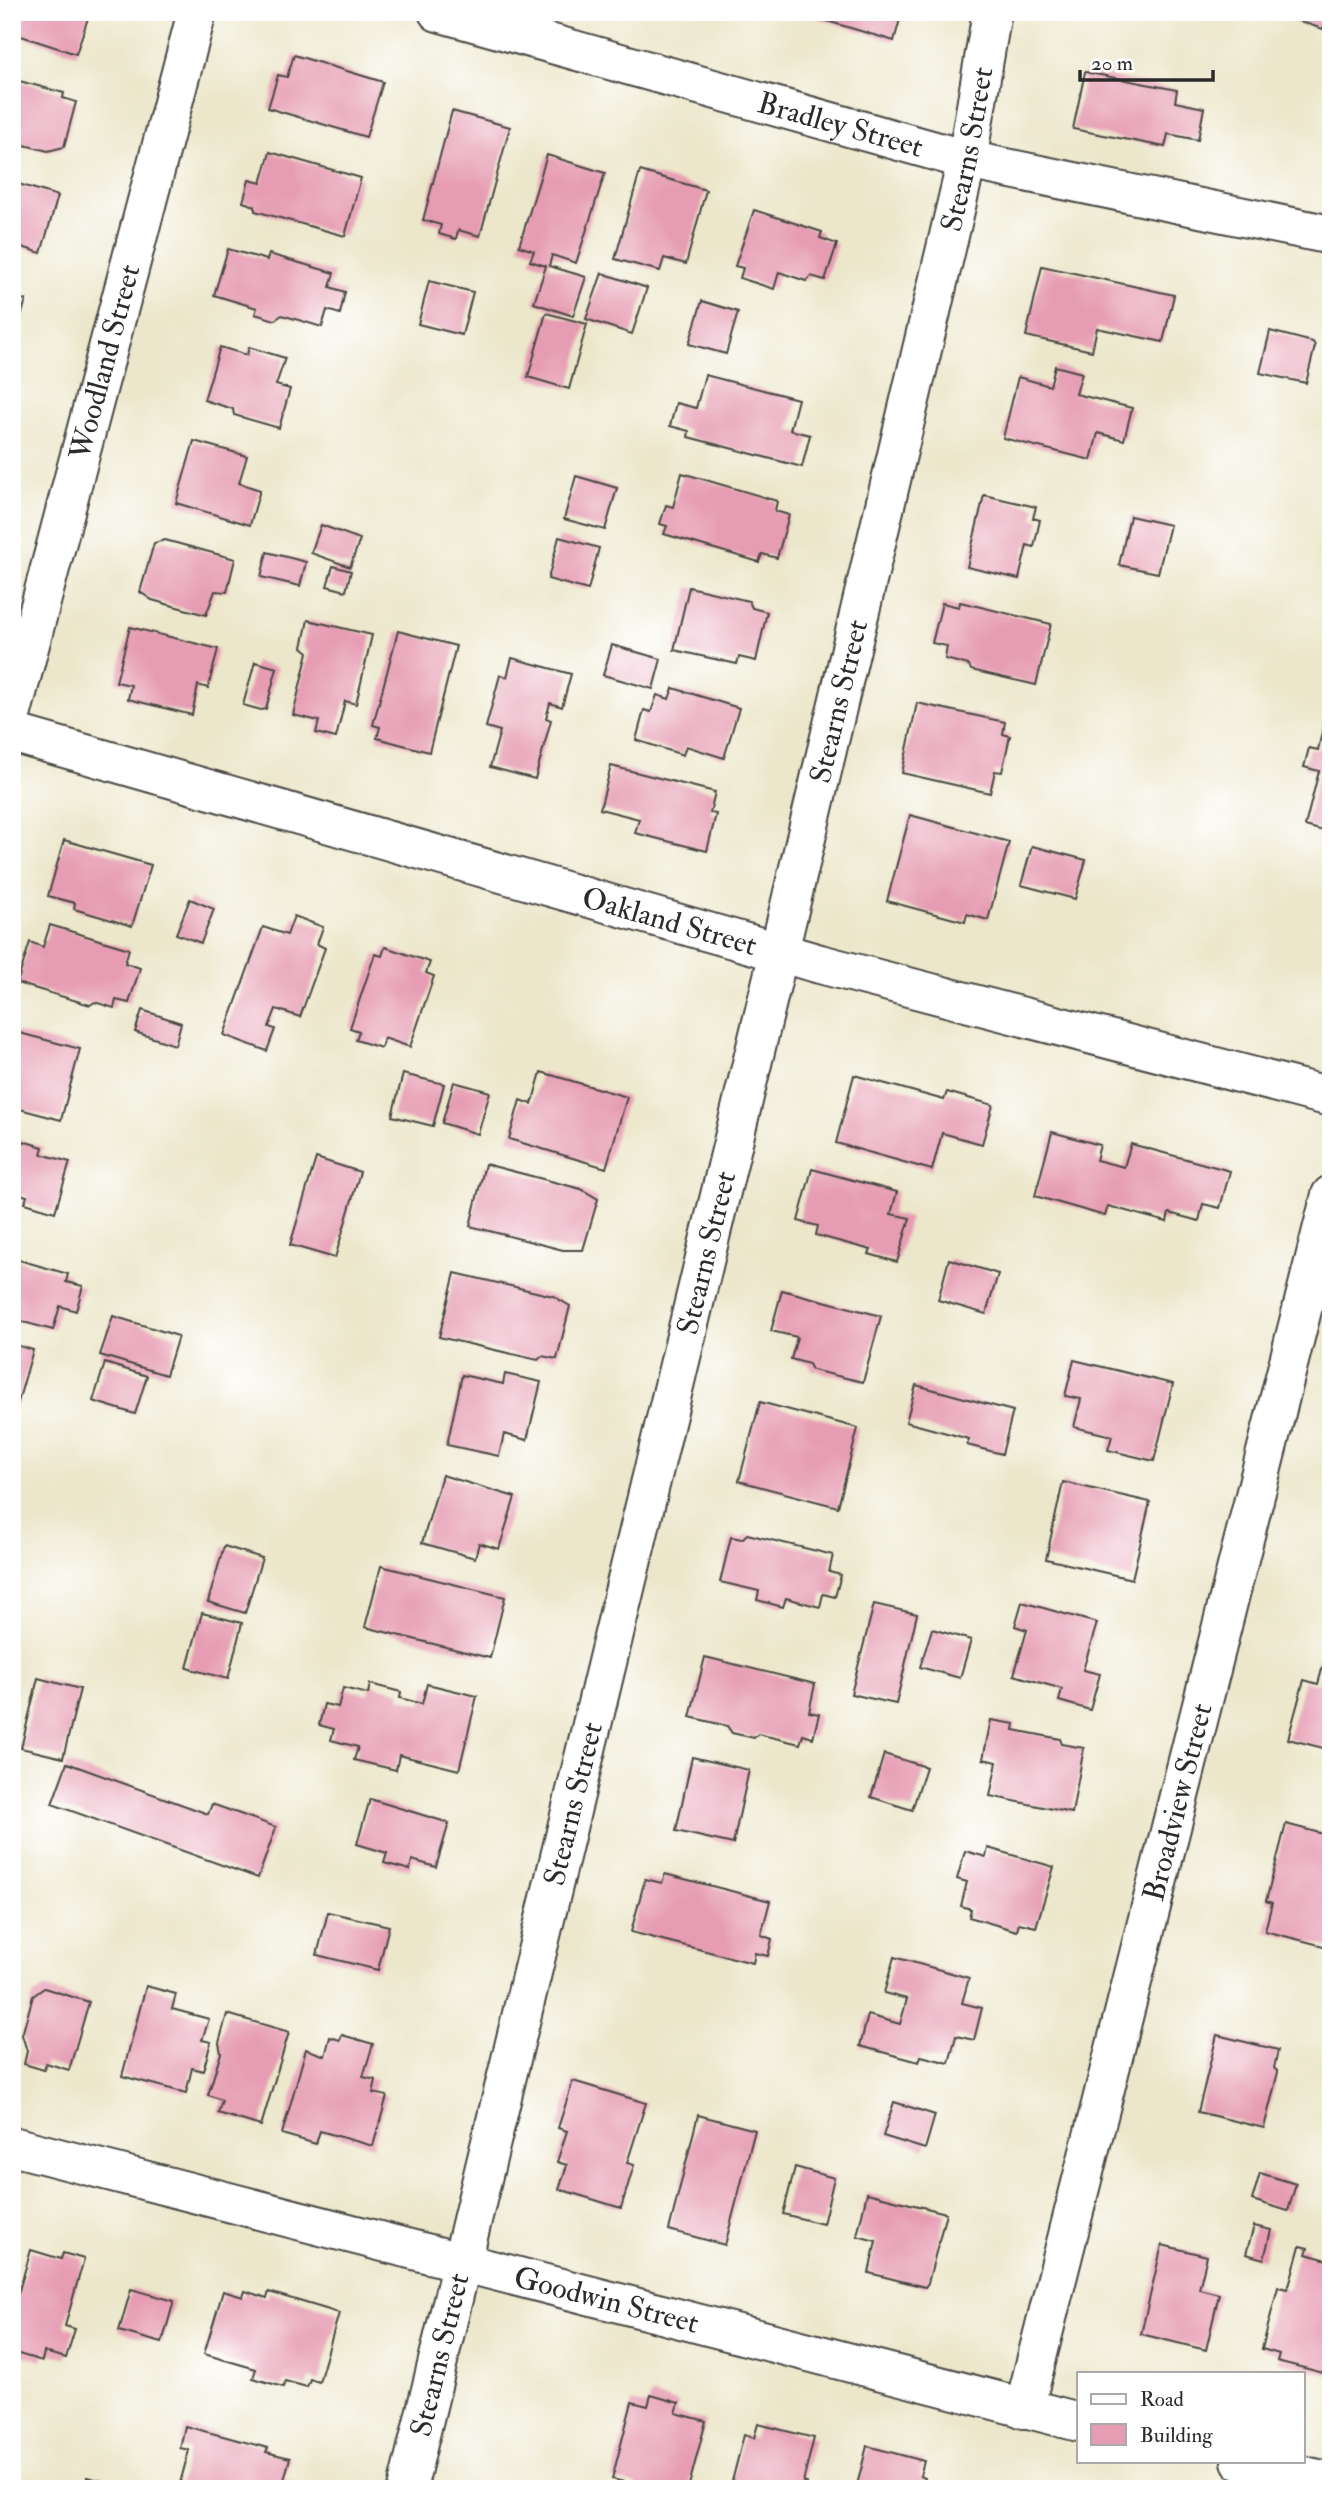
<svg xmlns="http://www.w3.org/2000/svg" width="1343" height="2501" font-family="'IM FELL Double Pica',serif">
	<rect width="100%" height="100%" fill="#fff"/>
	<filter id="ink" filterUnits="userSpaceOnUse"><feTurbulence type="fractalNoise" baseFrequency=".0143" numOctaves="2"/><feDisplacementMap in="SourceGraphic" scale="14" xChannelSelector="R" yChannelSelector="G"/><feConvolveMatrix kernelMatrix="1 2 1 2 8 2 1 2 1" color-interpolation-filters="sRGB"/></filter>
	<filter id="wash" filterUnits="userSpaceOnUse"><feTurbulence type="fractalNoise" baseFrequency=".00686" numOctaves="4" result="noise"/><feDisplacementMap in="SourceGraphic" scale="28" xChannelSelector="R" yChannelSelector="G"/><feGaussianBlur stdDeviation="1.57" result="paint"/><feColorMatrix in="noise" values="0 0 0 0 0 0 0 0 0 0 0 0 0 0 0 0 0 1.4 0 .05"/><feComposite in="paint" operator="in"/></filter>
	<g filter="url(#wash)">
		<rect width="100%" height="100%" fill="#ece7cb"/>
		<g id="blocks">
			<g fill="#e69cb2">
				<polygon points="12,12 90,12 76,54 12,33"/>
				<polygon points="797,12 902,12 894,41"/>
				<polygon points="1271,12 1328,12 1323,29"/>
				<polygon points="294,55 383,82 366,137 268,108 278,75 287,77"/>
				<polygon points="1085,72 1177,90 1175,102 1204,108 1198,140 1168,134 1165,147 1073,129"/>
				<polygon points="12,79 64,93 63,98 76,102 64,147 48,151 12,142"/>
				<polygon points="452,111 510,127 480,236 458,230 456,239 439,234 441,225 423,220"/>
				<polygon points="270,152 361,178 345,236 255,211 255,206 243,202 249,180 261,183"/>
				<polygon points="547,155 605,173 576,263 552,255 549,266 586,277 573,316 534,303 546,266 530,261 534,251 519,246"/>
				<polygon points="640,171 706,190 686,264 664,258 660,271 615,259"/>
				<polygon points="12,182 58,196 41,253 12,244"/>
				<polygon points="754,210 822,232 820,238 837,244 825,280 811,276 806,281 779,272 774,289 740,278 743,268 735,266"/>
				<polygon points="228,249 267,260 269,254 334,273 330,287 345,292 340,314 327,310 322,327 282,315 275,320 255,314 257,308 214,295"/>
				<polygon points="1042,266 1174,295 1163,342 1097,328 1092,351 1026,336"/>
				<polygon points="602,273 647,288 632,334 586,319"/>
				<polygon points="429,281 473,292 462,335 418,324"/>
				<polygon points="12,290 18,292 17,298 26,300 14,339 12,338"/>
				<polygon points="702,301 738,312 726,354 689,344"/>
				<polygon points="546,313 587,324 569,389 528,377"/>
				<polygon points="1270,331 1313,342 1315,346 1306,383 1260,373"/>
				<polygon points="220,347 247,355 249,347 285,358 276,385 290,389 279,428 234,415 233,409 204,400"/>
				<polygon points="1055,366 1082,373 1076,394 1132,408 1124,440 1098,433 1091,460 1003,438 1018,377 1050,386"/>
				<polygon points="705,375 798,399 790,430 810,435 802,467 688,437 689,431 670,426 676,403 696,408"/>
				<polygon points="194,441 247,456 239,483 260,490 250,525 176,503"/>
				<polygon points="682,473 777,501 775,511 789,515 777,558 762,554 759,562 664,534 667,526 660,524 666,505 673,507"/>
				<polygon points="576,476 617,488 605,530 564,519"/>
				<polygon points="984,495 1036,507 1033,518 1040,520 1034,547 1027,545 1019,579 967,567"/>
				<polygon points="1130,516 1170,525 1158,573 1119,565"/>
				<polygon points="321,525 360,539 350,567 311,553"/>
				<polygon points="559,537 599,548 588,590 548,579"/>
				<polygon points="165,540 235,559 227,592 215,591 206,615 152,600 140,592 154,543"/>
				<polygon points="267,552 306,562 300,586 261,577"/>
				<polygon points="333,566 351,571 346,591 327,586"/>
				<polygon points="689,587 749,601 752,608 767,612 756,661 739,657 737,664 674,650"/>
				<polygon points="960,602 1051,624 1036,685 971,670 969,665 945,659 947,646 932,643 942,603 959,607"/>
				<polygon points="308,620 372,635 356,704 345,701 336,738 316,733 319,721 293,715 308,652 302,647"/>
				<polygon points="130,627 218,649 208,688 198,685 192,715 128,699 131,685 116,682"/>
				<polygon points="398,631 456,646 429,752 377,738 380,727 373,725"/>
				<polygon points="612,645 661,659 653,689 603,675"/>
				<polygon points="512,658 571,674 562,707 550,703 546,718 551,720 535,779 490,767 500,731 486,727 500,675 507,677"/>
				<polygon points="255,662 277,668 266,709 261,710 243,705"/>
				<polygon points="673,688 739,708 724,758 686,746 683,755 636,740 644,710 651,712 657,695 669,699"/>
				<polygon points="917,703 1005,722 1003,734 1010,736 1002,772 995,771 990,793 902,773"/>
				<polygon points="1324,723 1331,725 1331,833 1305,826 1319,771 1304,767 1309,748 1318,750"/>
				<polygon points="611,766 715,792 710,813 716,814 707,851 635,833 639,819 600,809"/>
				<polygon points="910,815 1009,842 988,920 967,914 965,922 887,901"/>
				<polygon points="64,840 151,865 132,926 74,909 75,903 48,896"/>
				<polygon points="1032,846 1086,860 1075,899 1021,885"/>
				<polygon points="190,899 214,909 201,943 176,934"/>
				<polygon points="294,916 323,927 317,944 325,948 300,1017 276,1009 269,1027 275,1029 267,1051 224,1035 263,927 287,935"/>
				<polygon points="50,925 129,949 125,963 140,968 129,1003 116,1000 114,1008 95,1002 90,1005 17,983 30,942 43,947"/>
				<polygon points="385,947 430,962 426,973 434,976 410,1047 384,1038 381,1048 356,1040 359,1031 350,1028 375,954 382,956"/>
				<polygon points="142,1010 181,1023 175,1045 135,1032"/>
				<polygon points="12,1031 80,1049 61,1120 12,1107"/>
				<polygon points="541,1072 627,1097 606,1168 509,1139 520,1100 532,1104"/>
				<polygon points="403,1074 444,1084 433,1126 392,1116"/>
				<polygon points="854,1075 944,1100 947,1092 993,1105 982,1144 942,1133 932,1170 836,1143"/>
				<polygon points="454,1082 490,1092 478,1134 442,1123"/>
				<polygon points="1052,1132 1100,1145 1096,1160 1124,1167 1131,1144 1230,1171 1220,1208 1203,1204 1199,1221 1169,1213 1167,1222 1108,1206 1105,1216 1035,1196"/>
				<polygon points="12,1138 43,1147 41,1154 70,1162 55,1212 25,1203 27,1196 12,1192"/>
				<polygon points="316,1158 360,1172 335,1258 290,1245"/>
				<polygon points="485,1164 581,1189 598,1199 583,1250 563,1250 470,1226"/>
				<polygon points="812,1169 897,1192 891,1214 910,1218 897,1262 869,1254 871,1250 816,1235 818,1226 798,1221"/>
				<polygon points="12,1258 68,1274 66,1282 83,1286 76,1311 60,1306 53,1330 12,1319"/>
				<polygon points="949,1259 998,1274 986,1314 938,1300"/>
				<polygon points="455,1273 553,1296 570,1306 557,1359 542,1356 538,1360 439,1337"/>
				<polygon points="782,1290 881,1316 863,1382 812,1370 809,1364 791,1359 797,1337 771,1331"/>
				<polygon points="113,1316 178,1336 166,1375 100,1355"/>
				<polygon points="12,1344 33,1350 16,1409 12,1408"/>
				<polygon points="1074,1360 1173,1384 1154,1461 1108,1450 1112,1436 1074,1427 1081,1399 1065,1396"/>
				<polygon points="105,1363 147,1376 135,1414 93,1401"/>
				<polygon points="505,1374 541,1382 527,1440 504,1434 499,1456 447,1445 462,1375 503,1384"/>
				<polygon points="916,1385 1013,1411 1002,1454 967,1445 969,1439 906,1422"/>
				<polygon points="760,1402 858,1428 838,1507 739,1481"/>
				<polygon points="442,1475 515,1497 499,1549 479,1543 475,1558 422,1543"/>
				<polygon points="1063,1482 1150,1502 1132,1579 1046,1559"/>
				<polygon points="747,1534 833,1555 829,1572 841,1575 835,1597 823,1594 820,1607 786,1598 783,1607 757,1600 759,1591 720,1582 731,1537 742,1539"/>
				<polygon points="224,1546 262,1558 245,1613 208,1602"/>
				<polygon points="381,1566 505,1597 490,1658 365,1627"/>
				<polygon points="1022,1602 1097,1623 1083,1670 1100,1674 1090,1710 1059,1701 1062,1689 1014,1675 1027,1630 1015,1626"/>
				<polygon points="874,1604 917,1614 896,1704 851,1694"/>
				<polygon points="202,1613 242,1623 228,1679 187,1668"/>
				<polygon points="932,1629 971,1640 960,1678 920,1667"/>
				<polygon points="1327,1651 1331,1652 1331,1750 1288,1739 1304,1680 1318,1684"/>
				<polygon points="705,1657 815,1684 809,1712 819,1714 813,1738 803,1735 800,1744 758,1734 754,1738 732,1733 727,1726 690,1717"/>
				<polygon points="38,1678 80,1689 63,1758 21,1748"/>
				<polygon points="370,1684 401,1692 400,1698 422,1704 427,1684 477,1696 459,1770 399,1755 396,1770 354,1760 358,1747 331,1740 334,1729 319,1725 324,1704 338,1707 343,1688 368,1694"/>
				<polygon points="991,1720 1015,1724 1014,1730 1060,1739 1062,1744 1084,1748 1072,1813 990,1796 997,1762 983,1759"/>
				<polygon points="884,1754 926,1767 912,1810 871,1797"/>
				<polygon points="692,1757 749,1770 733,1844 676,1831"/>
				<polygon points="67,1763 208,1814 212,1804 276,1827 258,1878 52,1804"/>
				<polygon points="370,1799 449,1823 436,1867 412,1860 410,1870 384,1863 387,1853 357,1844"/>
				<polygon points="1286,1824 1331,1836 1331,1948 1265,1931 1272,1903 1266,1901"/>
				<polygon points="988,1848 1054,1867 1036,1927 1019,1923 1017,1931 969,1917 971,1909 961,1906 967,1882 957,1879 965,1851 986,1857"/>
				<polygon points="665,1874 770,1901 761,1935 772,1939 768,1956 755,1953 753,1963 631,1932 645,1879 662,1883"/>
				<polygon points="328,1912 389,1926 378,1970 317,1955"/>
				<polygon points="894,1957 969,1978 962,2003 982,2008 974,2040 956,2036 949,2063 921,2056 919,2062 860,2046 868,2015 900,2024 907,1999 884,1993"/>
				<polygon points="146,1986 176,1994 172,2009 209,2019 202,2040 211,2042 203,2071 192,2068 186,2093 122,2076"/>
				<polygon points="44,1988 89,2002 69,2070 46,2063 44,2070 24,2064 27,2051 22,2035 33,1996"/>
				<polygon points="227,2014 289,2032 261,2126 218,2113 222,2100 208,2095 221,2053 219,2043"/>
				<polygon points="342,2035 373,2044 363,2077 376,2080 373,2093 387,2096 373,2146 320,2131 316,2144 282,2134 306,2049 325,2056 330,2037 340,2040"/>
				<polygon points="1217,2035 1278,2050 1274,2068 1278,2072 1264,2128 1198,2112"/>
				<polygon points="573,2081 646,2103 627,2163 634,2165 621,2208 559,2189 567,2165 557,2162 567,2131 558,2128"/>
				<polygon points="894,2102 935,2115 925,2149 883,2136"/>
				<polygon points="698,2115 755,2130 725,2245 669,2230"/>
				<polygon points="795,2167 834,2178 823,2224 783,2214"/>
				<polygon points="1260,2173 1296,2184 1288,2211 1252,2200"/>
				<polygon points="867,2193 946,2213 928,2283 925,2287 869,2273 876,2241 857,2236"/>
				<polygon points="1254,2226 1271,2230 1264,2259 1246,2254"/>
				<polygon points="1162,2245 1207,2256 1199,2289 1219,2294 1206,2350 1141,2334"/>
				<polygon points="1300,2246 1308,2248 1306,2254 1331,2261 1331,2375 1277,2361 1279,2354 1262,2349 1278,2287 1288,2289"/>
				<polygon points="31,2250 61,2259 63,2253 84,2259 65,2326 75,2329 66,2358 44,2352 42,2361 12,2352 12,2314"/>
				<polygon points="131,2289 174,2301 162,2343 119,2331"/>
				<polygon points="223,2291 243,2297 245,2291 267,2298 269,2292 339,2313 319,2382 310,2379 307,2387 285,2381 283,2387 253,2378 256,2369 204,2354"/>
				<polygon points="651,2395 679,2403 676,2413 706,2421 688,2489 636,2489 637,2485 612,2479 632,2402 648,2406"/>
				<polygon points="758,2424 814,2438 803,2482 806,2483 804,2489 730,2489 744,2435 754,2438"/>
				<polygon points="185,2426 268,2448 266,2452 290,2458 284,2480 296,2483 295,2489 187,2489 179,2487 189,2450 180,2448"/>
				<polygon points="867,2446 924,2461 920,2476 925,2478 922,2489 856,2489"/>
				<polygon points="87,2477 132,2488 132,2489 85,2489"/>
				<polygon points="993,2481 1021,2488 1021,2489 991,2489"/>
			</g>
		</g>
	</g>
	<g filter="url(#ink)">
		<use href="#blocks" fill-opacity="0" stroke="#484743" stroke-width="2"/>
		<g fill="none" stroke-linecap="round" stroke-linejoin="round">
			<g stroke="#484743" stroke-width="42">
				<g id="minor">
					<path id="s1" d="M438,12L967,160L1331,235"/>
					<path id="s2" d="M12,733L820,964L1331,1097"/>
					<path id="s3" d="M12,2146L1079,2422"/>
					<path id="s4" d="M1024,2409L1331,1195"/>
					<polyline points="1241,2461 1331,2482"/>
					<path id="s5" d="M407,2489L779,952L967,160L992,12"/>
				</g>
			</g>
			<g stroke="#484743" stroke-width="42">
				<g id="tertiary">
					<path id="s6" d="M12,712L197,12"/>
				</g>
			</g>
			<use href="#minor" stroke="#fff" stroke-width="38"/>
			<use href="#tertiary" stroke="#fff" stroke-width="38"/>
		</g>
	</g>
	<g text-anchor="middle" stroke-width="5" stroke-linejoin="round" paint-order="stroke">
		<g font-size="30" fill="#2b2b2b" stroke="#fff">
			<text dy="10" stroke="none"><textPath href="#s1" startOffset="418">Bradley Street</textPath></text>
			<text dy="10" stroke="none"><textPath href="#s5" startOffset="2406">Stearns Street</textPath></text>
			<text dy="10" stroke="none"><textPath href="#s6" startOffset="362">Woodland Street</textPath></text>
			<text dy="10" stroke="none"><textPath href="#s5" startOffset="1839">Stearns Street</textPath></text>
			<text dy="10" stroke="none"><textPath href="#s2" startOffset="684">Oakland Street</textPath></text>
			<text dy="10" stroke="none"><textPath href="#s5" startOffset="1272">Stearns Street</textPath></text>
			<text dy="10" stroke="none"><textPath href="#s4" startOffset="626">Broadview Street</textPath></text>
			<text dy="10" stroke="none"><textPath href="#s5" startOffset="705">Stearns Street</textPath></text>
			<text dy="10" stroke="none"><textPath href="#s3" startOffset="614">Goodwin Street</textPath></text>
			<text dy="10" stroke="none"><textPath href="#s5" startOffset="138">Stearns Street</textPath></text>
		</g>
	</g>
	<rect width="1343" height="2501" fill="none" stroke="#fff" stroke-width="42"/>
	<rect x="1077" y="2372" width="228" height="91" fill="#ffffff" stroke="#aaaaaa" stroke-width="2"/>
	<rect x="1091" y="2394" width="35" height="10" fill="#ffffff" stroke="#aaaaaa" stroke-width="2"/>
	<text x="1140" y="2406" font-size="21" fill="#2b2b2b">Road</text>
	<rect x="1091" y="2424" width="35" height="21" fill="#e69cb2" stroke="#aaaaaa" stroke-width="2"/>
	<text x="1140" y="2442" font-size="21" fill="#2b2b2b">Building</text>
	<path d="M1080 70v10h133v-10" fill="none" stroke="#2b2b2b" stroke-width="3.5"/>
	<text x="1091" y="70" font-size="21" fill="#2b2b2b" stroke="#ffffff" stroke-width="5" paint-order="stroke">20 m</text>
</svg>
